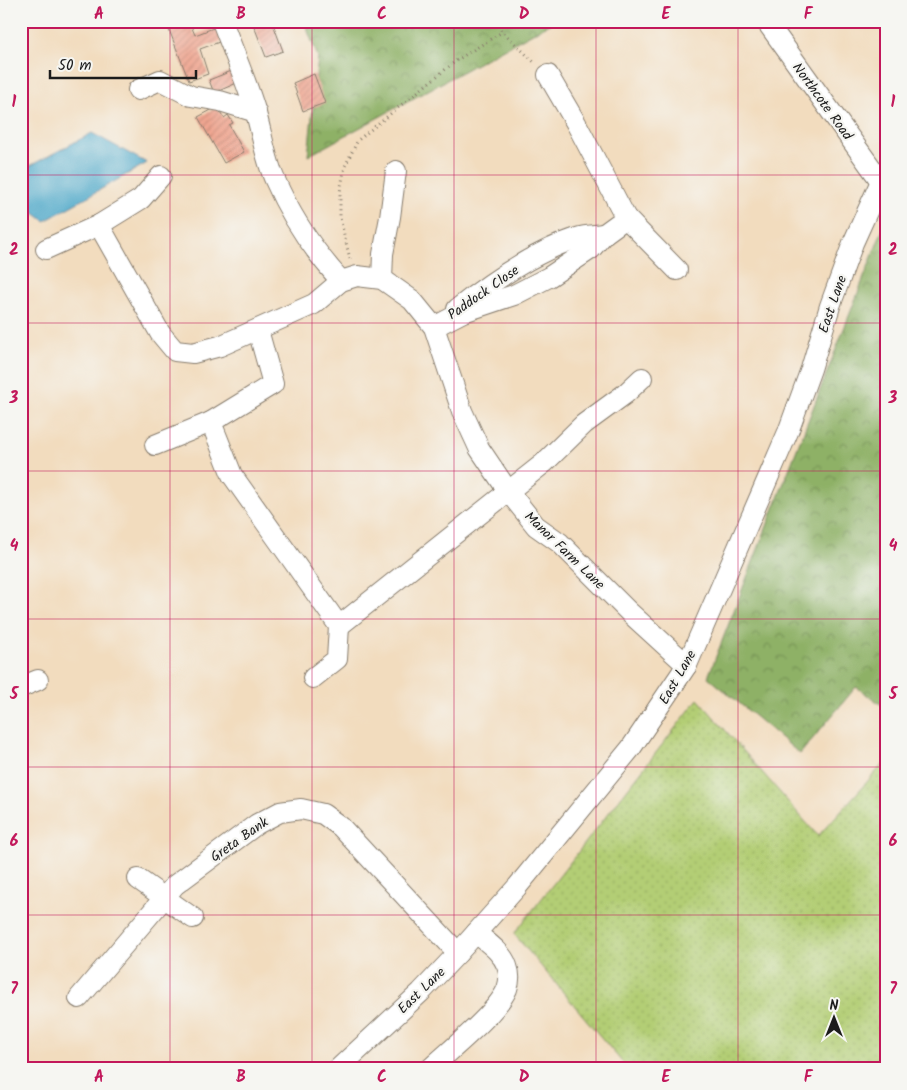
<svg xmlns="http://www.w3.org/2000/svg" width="907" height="1090" font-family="Kalam,sans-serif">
	<defs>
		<pattern id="grass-dots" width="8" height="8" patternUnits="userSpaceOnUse" patternTransform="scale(1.25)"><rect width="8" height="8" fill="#b3ce75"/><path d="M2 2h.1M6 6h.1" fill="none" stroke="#99b065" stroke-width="1.8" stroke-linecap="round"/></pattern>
		<pattern id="forest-crowns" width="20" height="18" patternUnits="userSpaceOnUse" patternTransform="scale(1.25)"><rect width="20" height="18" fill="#8eb166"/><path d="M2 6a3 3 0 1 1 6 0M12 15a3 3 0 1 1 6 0" fill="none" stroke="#738f53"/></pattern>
		<pattern id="building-hatch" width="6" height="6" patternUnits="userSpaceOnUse" patternTransform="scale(1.25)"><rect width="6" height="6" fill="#efa691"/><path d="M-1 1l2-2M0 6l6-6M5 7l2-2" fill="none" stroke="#cc8e7c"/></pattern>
	</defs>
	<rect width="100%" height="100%" fill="#f6f6f2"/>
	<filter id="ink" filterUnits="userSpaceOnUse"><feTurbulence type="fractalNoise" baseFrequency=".02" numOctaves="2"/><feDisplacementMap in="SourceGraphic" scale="10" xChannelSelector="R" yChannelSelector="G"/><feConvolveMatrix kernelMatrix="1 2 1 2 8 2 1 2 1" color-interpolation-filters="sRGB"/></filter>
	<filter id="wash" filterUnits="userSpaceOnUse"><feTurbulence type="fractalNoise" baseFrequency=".0096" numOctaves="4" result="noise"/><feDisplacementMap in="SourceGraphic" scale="20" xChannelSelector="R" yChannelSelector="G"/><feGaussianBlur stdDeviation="1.12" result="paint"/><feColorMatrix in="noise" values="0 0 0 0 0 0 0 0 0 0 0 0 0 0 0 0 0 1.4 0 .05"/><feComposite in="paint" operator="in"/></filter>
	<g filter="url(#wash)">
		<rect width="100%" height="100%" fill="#f2dcbe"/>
		<polygon fill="url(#grass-dots)" stroke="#687548" points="698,699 818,836 886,761 886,1069 628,1069 514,934"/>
		<g fill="url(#forest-crowns)" stroke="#556641">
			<polygon points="304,21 550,21 551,23 308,156 318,57"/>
			<polygon points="886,221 886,708 856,687 800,754 708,677"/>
		</g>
		<polygon fill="#49a6c8" stroke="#326172" points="92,133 147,163 45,221 30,210 22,170"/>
		<g id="blocks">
			<g fill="url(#building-hatch)">
				<polygon points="160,21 189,21 195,35 216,27 222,41 200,49 208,74 189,81 168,27 161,29 158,22"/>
				<polygon points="252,21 272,21 283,51 266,57"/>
				<polygon points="234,70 239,82 214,93 209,80"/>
				<polygon points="314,74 325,103 303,111 293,83"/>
				<polygon points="217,107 224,118 228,115 233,123 229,125 244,152 224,163 198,117"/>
			</g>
		</g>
	</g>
	<g filter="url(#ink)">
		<use href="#blocks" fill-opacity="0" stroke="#877c6d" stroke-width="1"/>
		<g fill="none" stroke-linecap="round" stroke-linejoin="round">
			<g stroke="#877c6d" stroke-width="22">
				<g id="minor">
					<path d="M222,21C233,51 246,80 255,110C262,133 265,158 275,180C291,217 314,251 341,281"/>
					<polyline points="766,21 880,180"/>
					<polyline points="138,90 160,80 191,96 220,101 256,112"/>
					<polyline points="626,218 677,270"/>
					<polyline points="99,225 160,333 175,351 193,353 220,346 314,304 341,281 357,276 382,279 412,300 434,327 462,411 479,448 508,491 536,526 560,543 630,613 687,665"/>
					<polyline points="46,249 99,225 141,199 161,176"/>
					<polyline points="382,279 383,254 390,217 396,171"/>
					<path d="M457,309C492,281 534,252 577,238C586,235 596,235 604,234"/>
					<polyline points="434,327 463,312 514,295 549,277 591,249 604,234 626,218 576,123 548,75"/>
					<polyline points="258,330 273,384 211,422 232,475 339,626 337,659 313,678"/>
					<polyline points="155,445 211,422"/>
					<polyline points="339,626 544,463 584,424 625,394 642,378"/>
					<polyline points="21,687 38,680"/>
					<polyline points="138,879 193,918"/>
					<polyline points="79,998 175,885 257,824 280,812 301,809 323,814 341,827 458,953"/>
					<polyline points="338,1069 421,992 458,953 517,887 631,748 687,665 788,432 811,369 830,306 853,243 886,170"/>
					<path d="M430,1069C450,1050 497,1013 507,989C510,981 510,974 507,966C502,952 488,943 476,933"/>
				</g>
			</g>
			<g stroke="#877c6d" stroke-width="3" stroke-dasharray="1 4" stroke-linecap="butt">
				<polyline points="495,21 499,28 534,62"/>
				<polyline points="350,259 340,218 340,192 345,166 358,140 457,60 502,32"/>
			</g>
			<use href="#minor" stroke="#fff" stroke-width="20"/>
		</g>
	</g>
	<path fill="none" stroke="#c2185b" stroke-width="1" stroke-opacity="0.55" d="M170,21V1069M312,21V1069M454,21V1069M596,21V1069M738,21V1069M21,175H886M21,323H886M21,471H886M21,619H886M21,767H886M21,915H886"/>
	<g text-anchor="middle" stroke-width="4.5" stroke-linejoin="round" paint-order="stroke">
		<g font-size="14" fill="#1c1c1c" stroke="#f6f6f2">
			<text transform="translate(823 101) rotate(54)" y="5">Northcote Road</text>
			<text transform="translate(483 292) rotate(-35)" y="5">Paddock Close</text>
			<text transform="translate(832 304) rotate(-71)" y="5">East Lane</text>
			<text transform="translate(565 550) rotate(44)" y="5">Manor Farm Lane</text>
			<text transform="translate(677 677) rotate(-60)" y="5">East Lane</text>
			<text transform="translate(239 839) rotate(-35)" y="5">Greta Bank</text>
			<text transform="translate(421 990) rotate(-44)" y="5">East Lane</text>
		</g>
	</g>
	<rect width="907" height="1090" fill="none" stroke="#f6f6f2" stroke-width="55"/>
	<g transform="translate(834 1018)" stroke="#f6f6f2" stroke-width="4" paint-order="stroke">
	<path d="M0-4L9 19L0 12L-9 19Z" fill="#1c1c1c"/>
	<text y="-8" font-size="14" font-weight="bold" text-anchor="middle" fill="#1c1c1c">N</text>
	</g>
	<path d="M50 70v8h146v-8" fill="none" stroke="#1c1c1c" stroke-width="2.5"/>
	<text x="58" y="70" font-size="15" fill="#1c1c1c" stroke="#f6f6f2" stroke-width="4" paint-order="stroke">50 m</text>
	<rect x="28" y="28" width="852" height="1034" fill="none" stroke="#c2185b" stroke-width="2"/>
	<g font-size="16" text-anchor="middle" font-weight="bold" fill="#c2185b">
		<text x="99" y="19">A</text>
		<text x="241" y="19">B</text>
		<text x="382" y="19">C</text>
		<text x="524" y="19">D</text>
		<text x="666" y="19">E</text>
		<text x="808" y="19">F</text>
		<text x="14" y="107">1</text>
		<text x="893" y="107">1</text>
		<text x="14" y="255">2</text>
		<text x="893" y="255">2</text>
		<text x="14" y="403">3</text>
		<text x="893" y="403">3</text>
		<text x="14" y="551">4</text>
		<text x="893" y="551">4</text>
		<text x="14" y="699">5</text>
		<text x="893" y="699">5</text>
		<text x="14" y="846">6</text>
		<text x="893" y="846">6</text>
		<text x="14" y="994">7</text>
		<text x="893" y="994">7</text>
		<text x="99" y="1082">A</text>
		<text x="241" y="1082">B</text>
		<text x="382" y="1082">C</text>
		<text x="524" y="1082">D</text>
		<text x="666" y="1082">E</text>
		<text x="808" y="1082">F</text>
	</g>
</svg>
